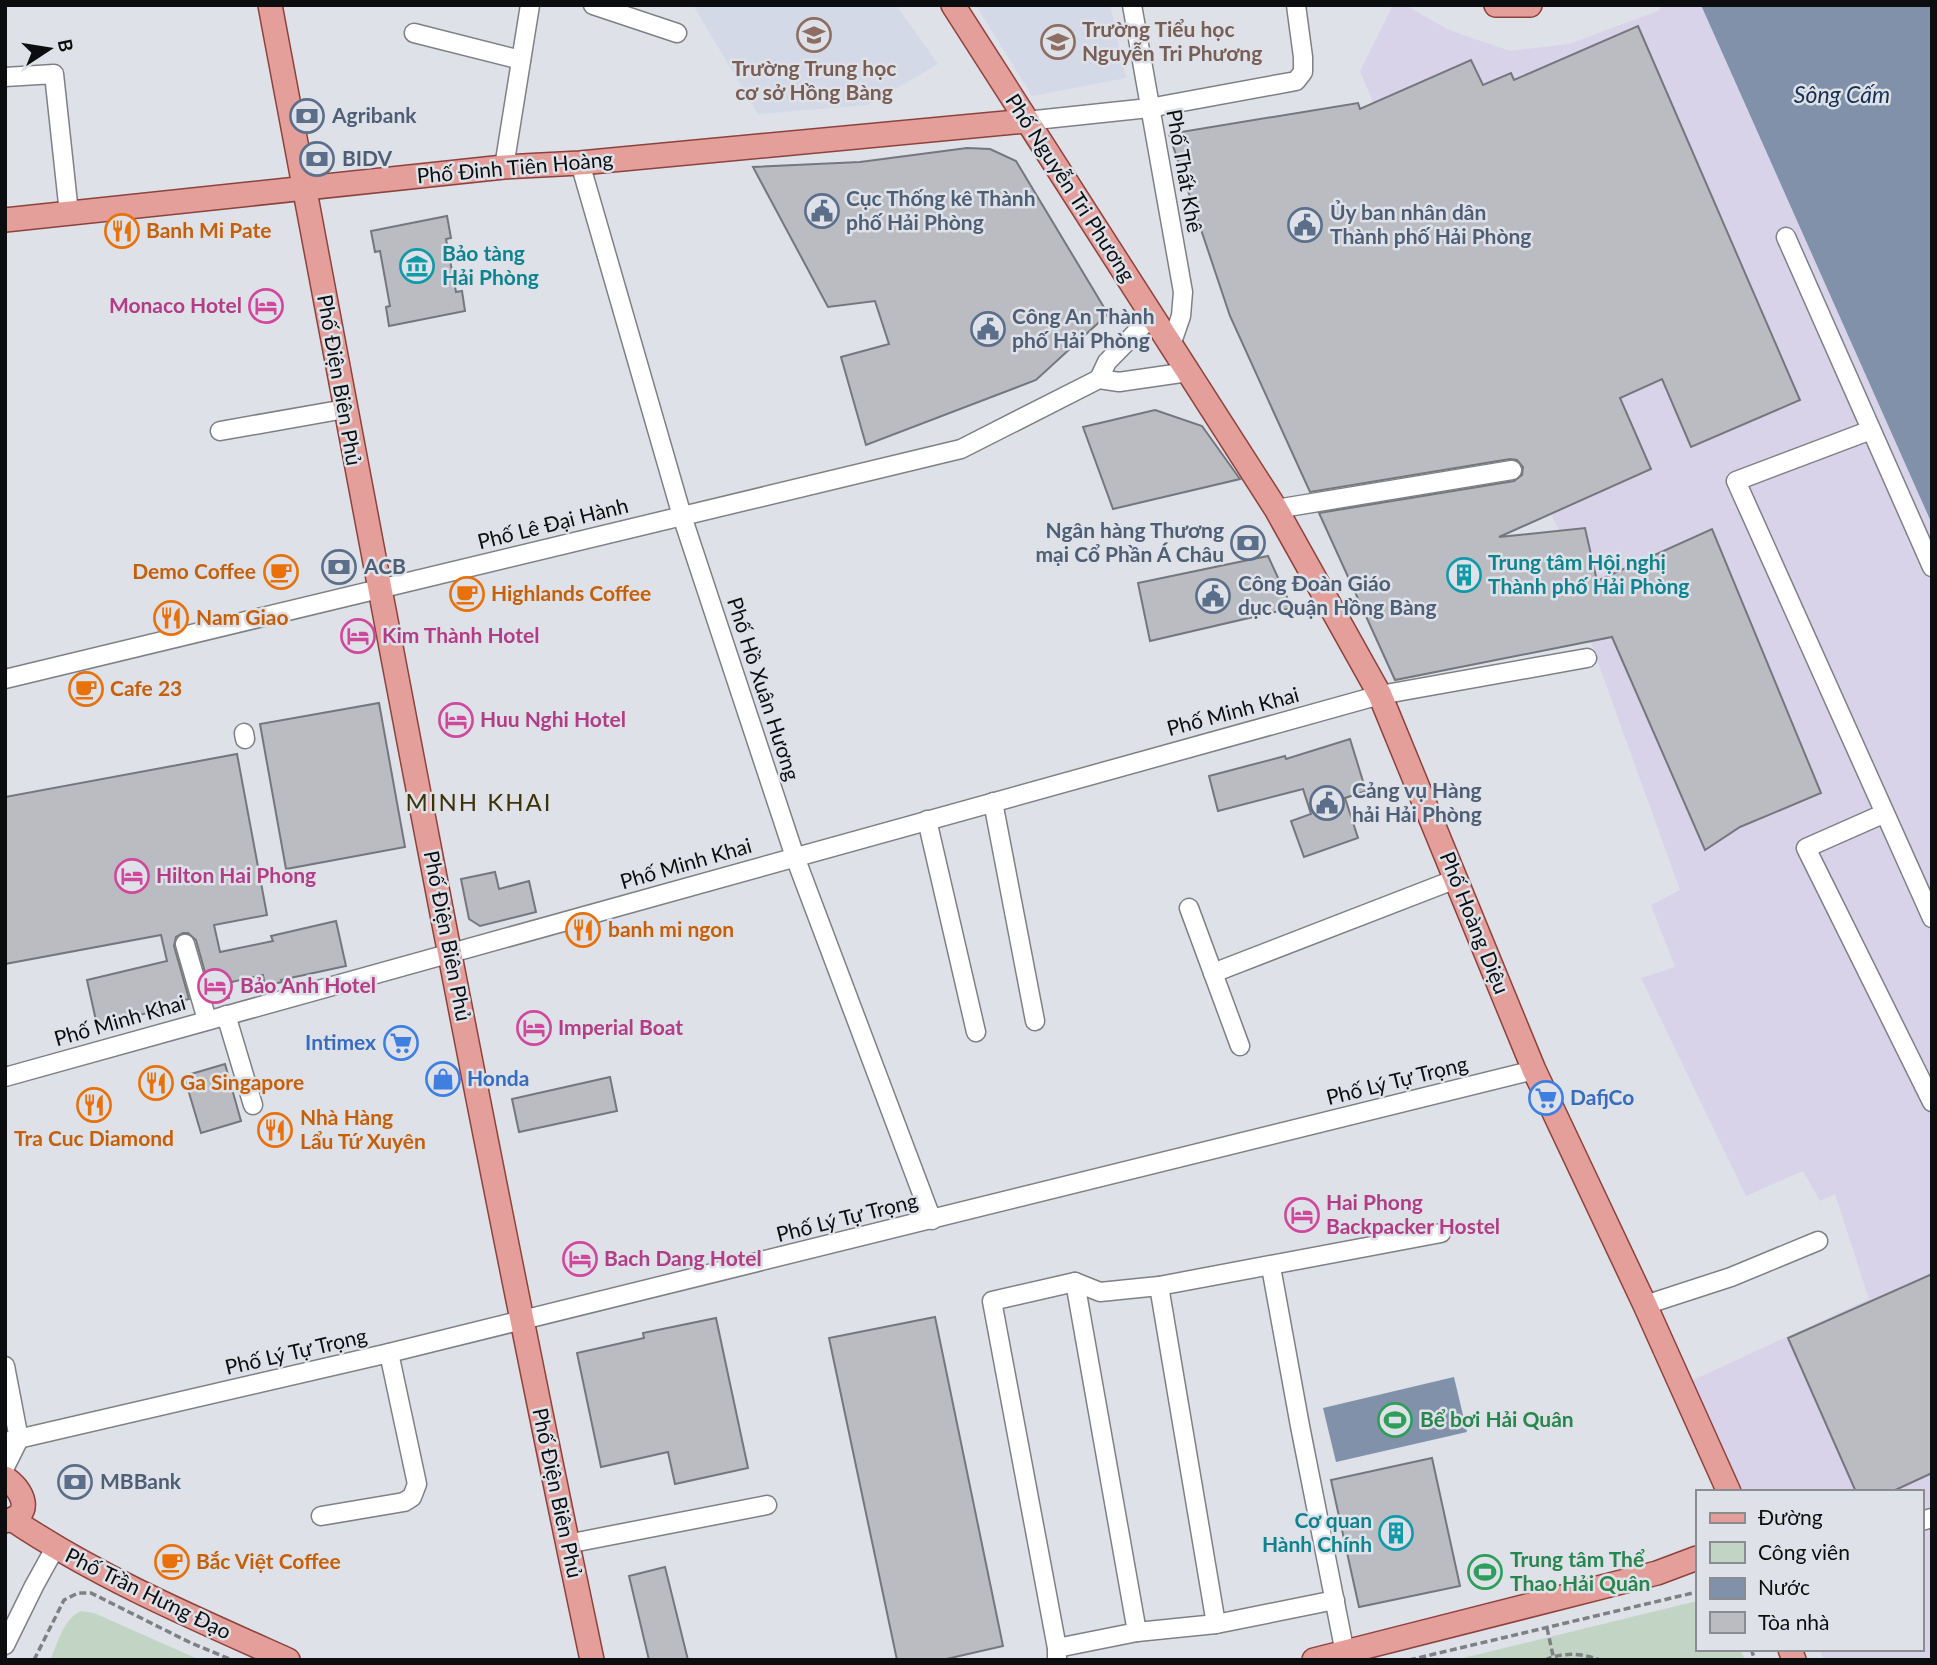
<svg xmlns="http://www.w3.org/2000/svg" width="1937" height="1665" font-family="Lato,sans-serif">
	<rect width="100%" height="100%" fill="#dee1e7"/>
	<polygon fill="#d9d3e9" points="1393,5 1405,5 1449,30 1510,51 1569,44 1658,11 1663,5 1701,5 1932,524 1932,1660 1824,1660 1819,1649 1921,1649 1921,1492 1743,1492 1693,1380 1869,1299 1835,1194 1820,1201 1803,1171 1746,1196 1641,978 1675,967 1651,905 1680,890 1568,579 1560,531 1528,472 1360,71"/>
	<g fill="#d4d9e7">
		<polygon points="693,5 896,5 938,64 868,105 758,114"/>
		<polygon points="976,5 1110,5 1126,78 1032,96"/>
	</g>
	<g fill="#c2d5c4">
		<polygon points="1697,1601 1697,1649 1740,1649 1745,1660 1455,1660"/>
		<path d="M81,1611L94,1613L200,1660H50C58,1643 63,1619 81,1611Z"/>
	</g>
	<g fill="#8091a9">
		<polygon points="1701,5 1932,5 1932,524"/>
		<polygon points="1454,1377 1467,1432 1336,1462 1323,1408"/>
	</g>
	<g fill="#babcc2" stroke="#75777d" stroke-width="2">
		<polygon points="1638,26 1800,400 1691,447 1662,379 1620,398 1651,469 1499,537 1585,528 1597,581 1712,529 1821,793 1740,827 1705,850 1612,637 1395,680 1319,513 1514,481 1522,475 1523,467 1517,460 1510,459 1310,492 1230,316 1169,134 1358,103 1360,109 1471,60 1483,85 1511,73 1514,80"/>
		<polygon points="967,148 990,149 1016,161 1108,314 1036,380 866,445 841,357 889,344 875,301 828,307 753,167 860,162"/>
		<polygon points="447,216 451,238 446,239 456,292 462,291 465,311 389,326 386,307 390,306 380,251 375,252 371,231"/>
		<polygon points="1155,410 1202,426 1240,479 1113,509 1083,427"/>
		<polygon points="1268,556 1292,608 1150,641 1138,583"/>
		<polygon points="379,703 405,847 286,869 260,724"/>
		<polygon points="1350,739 1366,791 1345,798 1358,838 1304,857 1291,821 1311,814 1303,789 1218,811 1209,776 1285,756 1286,759"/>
		<polygon points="237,754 267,915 214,925 220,952 273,941 271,936 336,921 346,966 281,980 282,982 265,986 263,975 227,983 229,998 213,1001 196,940 188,933 183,933 176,937 174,946 189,999 176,1002 177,1006 97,1025 87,980 167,961 161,935 5,964 5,797"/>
		<polygon points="495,872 499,889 529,881 536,912 480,926 469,919 461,879"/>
		<polygon points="225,1064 241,1121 201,1133 184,1076"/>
		<polygon points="610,1077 617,1111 519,1132 512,1099"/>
		<polygon points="1932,1274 1932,1473 1891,1492 1856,1492 1788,1338"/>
		<polygon points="935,1317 1003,1646 942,1660 897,1660 829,1338"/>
		<polygon points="716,1318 748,1468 675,1484 668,1452 601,1467 577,1353 644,1338 643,1333"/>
		<polygon points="1432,1458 1460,1586 1359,1607 1331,1480"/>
		<polygon points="665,1567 688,1660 649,1660 629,1576"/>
	</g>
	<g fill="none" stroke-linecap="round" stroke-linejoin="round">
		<g stroke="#7e8086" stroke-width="21">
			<g id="minor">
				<polyline points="593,5 677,33"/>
				<polyline points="1132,5 1183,292 1181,316 1171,345"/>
				<polyline points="414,33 521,60"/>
				<polyline points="5,77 54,74 69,213"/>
				<polyline points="1026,121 1149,108 1296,81 1303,72 1303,57 1296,5"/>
				<polyline points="580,163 682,516 795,857 932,1220"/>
				<polyline points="504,167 530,5"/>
				<polyline points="1786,237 1932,567"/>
				<polyline points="1099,379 1107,362 1153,315"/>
				<polyline points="1871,430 1736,481 1932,918"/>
				<polyline points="220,431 345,409"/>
				<polyline points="1276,509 1512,470"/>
				<polyline points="5,679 961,449 1099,379 1119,382 1188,372"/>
				<polyline points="244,733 245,739"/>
				<polyline points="993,802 1035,1021"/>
				<polyline points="1883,814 1806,848 1932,1102"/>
				<polyline points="927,820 976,1032"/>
				<polyline points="1189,908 1240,1046"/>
				<polyline points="185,944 207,1020"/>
				<polyline points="1213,973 1456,879"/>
				<polyline points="226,1015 253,1105"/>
				<polyline points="5,1077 1380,695 1587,658"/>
				<polyline points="1271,1267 1300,1426 1345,1653"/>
				<polyline points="1075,1282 1100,1292 1159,1286 1216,1624"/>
				<polyline points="1159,1286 1441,1233"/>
				<polyline points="1645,1305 1731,1277 1818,1241"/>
				<polyline points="5,1366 19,1439 5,1467"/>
				<polyline points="5,1442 389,1353 1534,1070"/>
				<polyline points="321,1516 404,1502 412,1497 417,1484 389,1353"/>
				<polyline points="1921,1521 1932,1518"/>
				<polyline points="567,1544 767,1505"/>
				<polyline points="5,1645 34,1586 55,1548"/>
				<polyline points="1057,1648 1137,1632 1216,1624 1335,1600"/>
				<polyline points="1057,1660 1057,1648 992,1301 1075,1282 1137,1632"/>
			</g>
		</g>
		<g stroke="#8d423d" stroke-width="26">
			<g id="major">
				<path d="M270,5C374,557 476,1110 592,1660"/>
				<polyline points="953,5 1276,509 1380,695 1534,1070 1645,1305 1729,1492"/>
				<polyline points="1496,5 1530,5"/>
				<polyline points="5,220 504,167 580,163 1026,121"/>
				<path d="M5,1478C23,1489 35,1516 5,1521"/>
				<path d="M13,1520C98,1577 194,1618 288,1660"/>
				<polyline points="1790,1649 1794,1660"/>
				<polyline points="1314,1660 1657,1573 1697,1558"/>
			</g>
		</g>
		<g stroke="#7e8084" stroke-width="3.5" stroke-dasharray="7 3.5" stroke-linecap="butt">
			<polyline points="1547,1628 1554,1660"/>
			<polyline points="1751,1649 1755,1660"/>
			<polyline points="34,1660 64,1600 78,1593 91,1593 191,1643 232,1660"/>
			<polyline points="1409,1660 1697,1592"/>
			<path d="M1545,1660C1563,1652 1582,1653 1600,1660"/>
		</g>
		<use href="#minor" stroke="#fff" stroke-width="18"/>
		<use href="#major" stroke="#e59f9a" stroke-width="23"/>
	</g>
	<defs>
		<g id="school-ring" transform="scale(1.75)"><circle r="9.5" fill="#dee1e7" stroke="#8d6e63" stroke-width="1.5"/><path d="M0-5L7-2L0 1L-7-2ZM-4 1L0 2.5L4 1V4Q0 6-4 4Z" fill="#8d6e63"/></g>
		<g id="bank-ring" transform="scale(1.75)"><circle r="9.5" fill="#dee1e7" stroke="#5c6f8a" stroke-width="1.5"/><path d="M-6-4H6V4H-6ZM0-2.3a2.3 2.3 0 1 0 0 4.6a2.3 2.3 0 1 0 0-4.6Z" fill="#5c6f8a"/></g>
		<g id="civic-ring" transform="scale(1.75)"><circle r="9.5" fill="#dee1e7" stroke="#5c6f8a" stroke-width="1.5"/><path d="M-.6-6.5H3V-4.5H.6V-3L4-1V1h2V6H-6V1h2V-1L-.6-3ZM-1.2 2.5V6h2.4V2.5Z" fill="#5c6f8a"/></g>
		<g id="restaurant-ring" transform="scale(1.75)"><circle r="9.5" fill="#dee1e7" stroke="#e8710a" stroke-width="1.5"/><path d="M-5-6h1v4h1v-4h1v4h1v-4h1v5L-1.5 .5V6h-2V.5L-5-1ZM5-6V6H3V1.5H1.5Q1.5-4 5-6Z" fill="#e8710a"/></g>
		<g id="museum-ring" transform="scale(1.75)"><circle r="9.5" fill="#dee1e7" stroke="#0f9aa8" stroke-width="1.5"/><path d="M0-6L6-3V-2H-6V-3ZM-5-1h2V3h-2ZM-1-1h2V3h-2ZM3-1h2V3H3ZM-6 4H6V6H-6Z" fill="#0f9aa8"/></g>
		<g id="hotel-ring" transform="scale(1.75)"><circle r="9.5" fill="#dee1e7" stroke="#d1479c" stroke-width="1.5"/><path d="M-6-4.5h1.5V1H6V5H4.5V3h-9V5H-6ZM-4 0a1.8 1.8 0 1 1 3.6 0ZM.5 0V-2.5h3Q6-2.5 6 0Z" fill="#d1479c"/></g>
		<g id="cafe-ring" transform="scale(1.75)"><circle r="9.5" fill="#dee1e7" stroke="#e8710a" stroke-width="1.5"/><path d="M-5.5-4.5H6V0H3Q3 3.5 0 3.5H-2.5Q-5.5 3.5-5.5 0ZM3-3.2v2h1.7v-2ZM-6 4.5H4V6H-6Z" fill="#e8710a"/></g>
		<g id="building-ring" transform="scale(1.75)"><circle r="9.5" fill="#dee1e7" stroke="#0f9aa8" stroke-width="1.5"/><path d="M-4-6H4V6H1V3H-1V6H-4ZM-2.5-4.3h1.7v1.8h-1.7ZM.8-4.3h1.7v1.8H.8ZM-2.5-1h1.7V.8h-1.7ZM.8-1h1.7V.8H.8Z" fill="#0f9aa8"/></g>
		<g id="supermarket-ring" transform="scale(1.75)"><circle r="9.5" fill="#dee1e7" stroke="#3f7fe0" stroke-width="1.5"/><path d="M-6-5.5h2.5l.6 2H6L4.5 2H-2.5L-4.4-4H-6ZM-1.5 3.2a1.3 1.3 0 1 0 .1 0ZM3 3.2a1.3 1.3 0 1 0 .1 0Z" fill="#3f7fe0"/></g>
		<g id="shop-ring" transform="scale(1.75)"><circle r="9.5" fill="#dee1e7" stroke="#3f7fe0" stroke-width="1.5"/><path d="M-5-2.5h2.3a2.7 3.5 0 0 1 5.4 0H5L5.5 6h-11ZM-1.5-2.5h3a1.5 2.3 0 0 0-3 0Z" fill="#3f7fe0"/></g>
		<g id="stadium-ring" transform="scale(1.75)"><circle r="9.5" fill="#dee1e7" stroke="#2e9e5b" stroke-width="1.5"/><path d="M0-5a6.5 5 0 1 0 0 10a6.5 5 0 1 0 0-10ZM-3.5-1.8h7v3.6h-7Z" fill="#2e9e5b"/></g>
	</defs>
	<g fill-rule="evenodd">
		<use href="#school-ring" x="814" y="35"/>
		<use href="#school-ring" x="1058" y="42"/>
		<use href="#bank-ring" x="307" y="116"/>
		<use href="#bank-ring" x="317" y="159"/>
		<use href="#civic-ring" x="822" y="211"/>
		<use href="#civic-ring" x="1305" y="225"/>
		<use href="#restaurant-ring" x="122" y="231"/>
		<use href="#museum-ring" x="417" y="266"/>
		<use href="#hotel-ring" x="266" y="306"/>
		<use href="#civic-ring" x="988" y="329"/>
		<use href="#bank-ring" x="1248" y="543"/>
		<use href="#bank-ring" x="339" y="567"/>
		<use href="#cafe-ring" x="281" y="572"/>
		<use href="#building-ring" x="1464" y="575"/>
		<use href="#cafe-ring" x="467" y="594"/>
		<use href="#civic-ring" x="1213" y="596"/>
		<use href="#restaurant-ring" x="171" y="618"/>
		<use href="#hotel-ring" x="358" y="636"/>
		<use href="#cafe-ring" x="86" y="689"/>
		<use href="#hotel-ring" x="456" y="720"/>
		<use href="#civic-ring" x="1327" y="803"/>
		<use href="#hotel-ring" x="132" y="876"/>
		<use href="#restaurant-ring" x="583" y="930"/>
		<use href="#hotel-ring" x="215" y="986"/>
		<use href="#hotel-ring" x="534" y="1028"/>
		<use href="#supermarket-ring" x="401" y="1043"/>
		<use href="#shop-ring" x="443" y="1079"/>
		<use href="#restaurant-ring" x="156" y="1083"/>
		<use href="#supermarket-ring" x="1546" y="1098"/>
		<use href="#restaurant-ring" x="94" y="1105"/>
		<use href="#restaurant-ring" x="275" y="1130"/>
		<use href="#hotel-ring" x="1302" y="1215"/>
		<use href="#hotel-ring" x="580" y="1259"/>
		<use href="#stadium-ring" x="1395" y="1420"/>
		<use href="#bank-ring" x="75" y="1482"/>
		<use href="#building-ring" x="1396" y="1533"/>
		<use href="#cafe-ring" x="172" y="1562"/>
		<use href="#stadium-ring" x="1485" y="1572"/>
	</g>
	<g text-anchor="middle" stroke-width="5" stroke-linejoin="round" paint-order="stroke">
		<g font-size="21" font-weight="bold" fill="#785e54" stroke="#dee1e7" text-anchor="start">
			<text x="1082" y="37">Trường Tiểu học<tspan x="1082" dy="24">Nguyễn Tri Phương</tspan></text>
			<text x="814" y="76" text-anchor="middle">Trường Trung học<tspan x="814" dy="24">cơ sở Hồng Bàng</tspan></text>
		</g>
		<g font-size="21" font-weight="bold" fill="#4e5e75" stroke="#dee1e7" text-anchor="start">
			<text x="332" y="123">Agribank</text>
			<text x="342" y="166">BIDV</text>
			<text x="846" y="206">Cục Thống kê Thành<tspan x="846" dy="24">phố Hải Phòng</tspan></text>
			<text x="1330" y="220">Ủy ban nhân dân<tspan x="1330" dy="24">Thành phố Hải Phòng</tspan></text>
			<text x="1012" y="324">Công An Thành<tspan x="1012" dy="24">phố Hải Phòng</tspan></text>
			<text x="1224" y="538" text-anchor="end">Ngân hàng Thương<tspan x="1224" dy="24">mại Cổ Phần Á Châu</tspan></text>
			<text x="364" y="574">ACB</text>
			<text x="1238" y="591">Công Đoàn Giáo<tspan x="1238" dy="24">dục Quận Hồng Bàng</tspan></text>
			<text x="1352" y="798">Cảng vụ Hàng<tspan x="1352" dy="24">hải Hải Phòng</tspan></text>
			<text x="100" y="1489">MBBank</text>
		</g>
		<g font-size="21" fill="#0c0d0f" stroke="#dee1e7">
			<text transform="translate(515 168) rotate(-5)" y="7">Phố Đinh Tiên Hoàng</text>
			<text transform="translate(1184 171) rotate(80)" y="7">Phố Thất Khê</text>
			<text transform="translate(1070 188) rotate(57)" y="7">Phố Nguyễn Tri Phương</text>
			<text transform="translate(339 380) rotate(80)" y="7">Phố Điện Biên Phủ</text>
			<text transform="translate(553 524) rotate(-14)" y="7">Phố Lê Đại Hành</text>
			<text transform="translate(763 689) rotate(72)" y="7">Phố Hồ Xuân Hương</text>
			<text transform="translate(1233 712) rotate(-15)" y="7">Phố Minh Khai</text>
			<text transform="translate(686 864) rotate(-16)" y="7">Phố Minh Khai</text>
			<text transform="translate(1474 923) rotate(68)" y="7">Phố Hoàng Diệu</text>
			<text transform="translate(447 936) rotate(79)" y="7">Phố Điện Biên Phủ</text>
			<text transform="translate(120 1021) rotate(-16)" y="7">Phố Minh Khai</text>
			<text transform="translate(1397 1081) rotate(-14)" y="7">Phố Lý Tự Trọng</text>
			<text transform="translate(847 1218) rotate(-14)" y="7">Phố Lý Tự Trọng</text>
			<text transform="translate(296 1352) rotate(-13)" y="7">Phố Lý Tự Trọng</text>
			<text transform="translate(557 1493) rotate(78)" y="7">Phố Điện Biên Phủ</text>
			<text transform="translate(148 1594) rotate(26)" y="7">Phố Trần Hưng Đạo</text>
		</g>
		<g font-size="21" font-weight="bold" fill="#c56008" stroke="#dee1e7" text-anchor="start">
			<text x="146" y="238">Banh Mi Pate</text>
			<text x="256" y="579" text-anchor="end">Demo Coffee</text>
			<text x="491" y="601">Highlands Coffee</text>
			<text x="196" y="625">Nam Giao</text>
			<text x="110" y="696">Cafe 23</text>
			<text x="608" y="937">banh mi ngon</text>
			<text x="180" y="1090">Ga Singapore</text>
			<text x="300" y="1125">Nhà Hàng<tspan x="300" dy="24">Lẩu Tứ Xuyên</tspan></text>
			<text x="94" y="1146" text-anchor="middle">Tra Cuc Diamond</text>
			<text x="196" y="1569">Bắc Việt Coffee</text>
		</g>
		<g font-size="21" font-weight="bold" fill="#0d838f" stroke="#dee1e7" text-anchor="start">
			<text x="442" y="261">Bảo tàng<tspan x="442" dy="24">Hải Phòng</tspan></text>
			<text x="1488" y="570">Trung tâm Hội nghị<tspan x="1488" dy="24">Thành phố Hải Phòng</tspan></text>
			<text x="1372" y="1528" text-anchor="end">Cơ quan<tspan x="1372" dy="24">Hành Chính</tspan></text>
		</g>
		<g font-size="21" font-weight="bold" fill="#b23c85" stroke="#dee1e7" text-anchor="start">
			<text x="242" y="313" text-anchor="end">Monaco Hotel</text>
			<text x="382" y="643">Kim Thành Hotel</text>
			<text x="480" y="727">Huu Nghi Hotel</text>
			<text x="156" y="883">Hilton Hai Phong</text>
			<text x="240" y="993">Bảo Anh Hotel</text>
			<text x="558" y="1035">Imperial Boat</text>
			<text x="1326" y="1210">Hai Phong<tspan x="1326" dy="24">Backpacker Hostel</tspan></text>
			<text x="604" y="1266">Bach Dang Hotel</text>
		</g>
		<g font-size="21" font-weight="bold" fill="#366cbe" stroke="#dee1e7" text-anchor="start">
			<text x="376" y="1050" text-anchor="end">Intimex</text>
			<text x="467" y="1086">Honda</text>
			<text x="1570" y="1105">DafjCo</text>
		</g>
		<g font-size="21" font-weight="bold" fill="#27864d" stroke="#dee1e7" text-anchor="start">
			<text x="1420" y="1427">Bể bơi Hải Quân</text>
			<text x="1510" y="1567">Trung tâm Thể<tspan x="1510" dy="24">Thao Hải Quân</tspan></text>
		</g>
		<g font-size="23" font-style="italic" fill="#153053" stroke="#dee1e7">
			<text x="1842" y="103">Sông Cấm</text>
		</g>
		<g font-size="24" letter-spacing="2" fill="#3b3307" stroke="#dee1e7">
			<text x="479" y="811">MINH KHAI</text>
		</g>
	</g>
	<rect width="1937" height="1665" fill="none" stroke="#0c0d0f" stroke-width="14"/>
	<rect x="1696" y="1490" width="228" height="161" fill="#dee1e7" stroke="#8a8c91" stroke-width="2"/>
	<rect x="1710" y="1513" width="35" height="10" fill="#e59f9a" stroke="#8a8c91" stroke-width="2"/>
	<text x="1758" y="1525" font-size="21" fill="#0c0d0f">Đường</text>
	<rect x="1710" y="1542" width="35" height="21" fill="#c2d5c4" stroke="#8a8c91" stroke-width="2"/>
	<text x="1758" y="1560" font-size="21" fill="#0c0d0f">Công viên</text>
	<rect x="1710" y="1578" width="35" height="21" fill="#8091a9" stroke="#8a8c91" stroke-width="2"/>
	<text x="1758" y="1595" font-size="21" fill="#0c0d0f">Nước</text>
	<rect x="1710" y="1612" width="35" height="21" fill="#babcc2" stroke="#8a8c91" stroke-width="2"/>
	<text x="1758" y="1630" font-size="21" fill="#0c0d0f">Tòa nhà</text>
	<g transform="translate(49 49) rotate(78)" stroke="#dee1e7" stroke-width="5" paint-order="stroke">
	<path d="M0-5L12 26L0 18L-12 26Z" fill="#0c0d0f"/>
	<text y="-10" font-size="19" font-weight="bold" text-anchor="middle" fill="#0c0d0f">B</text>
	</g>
</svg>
